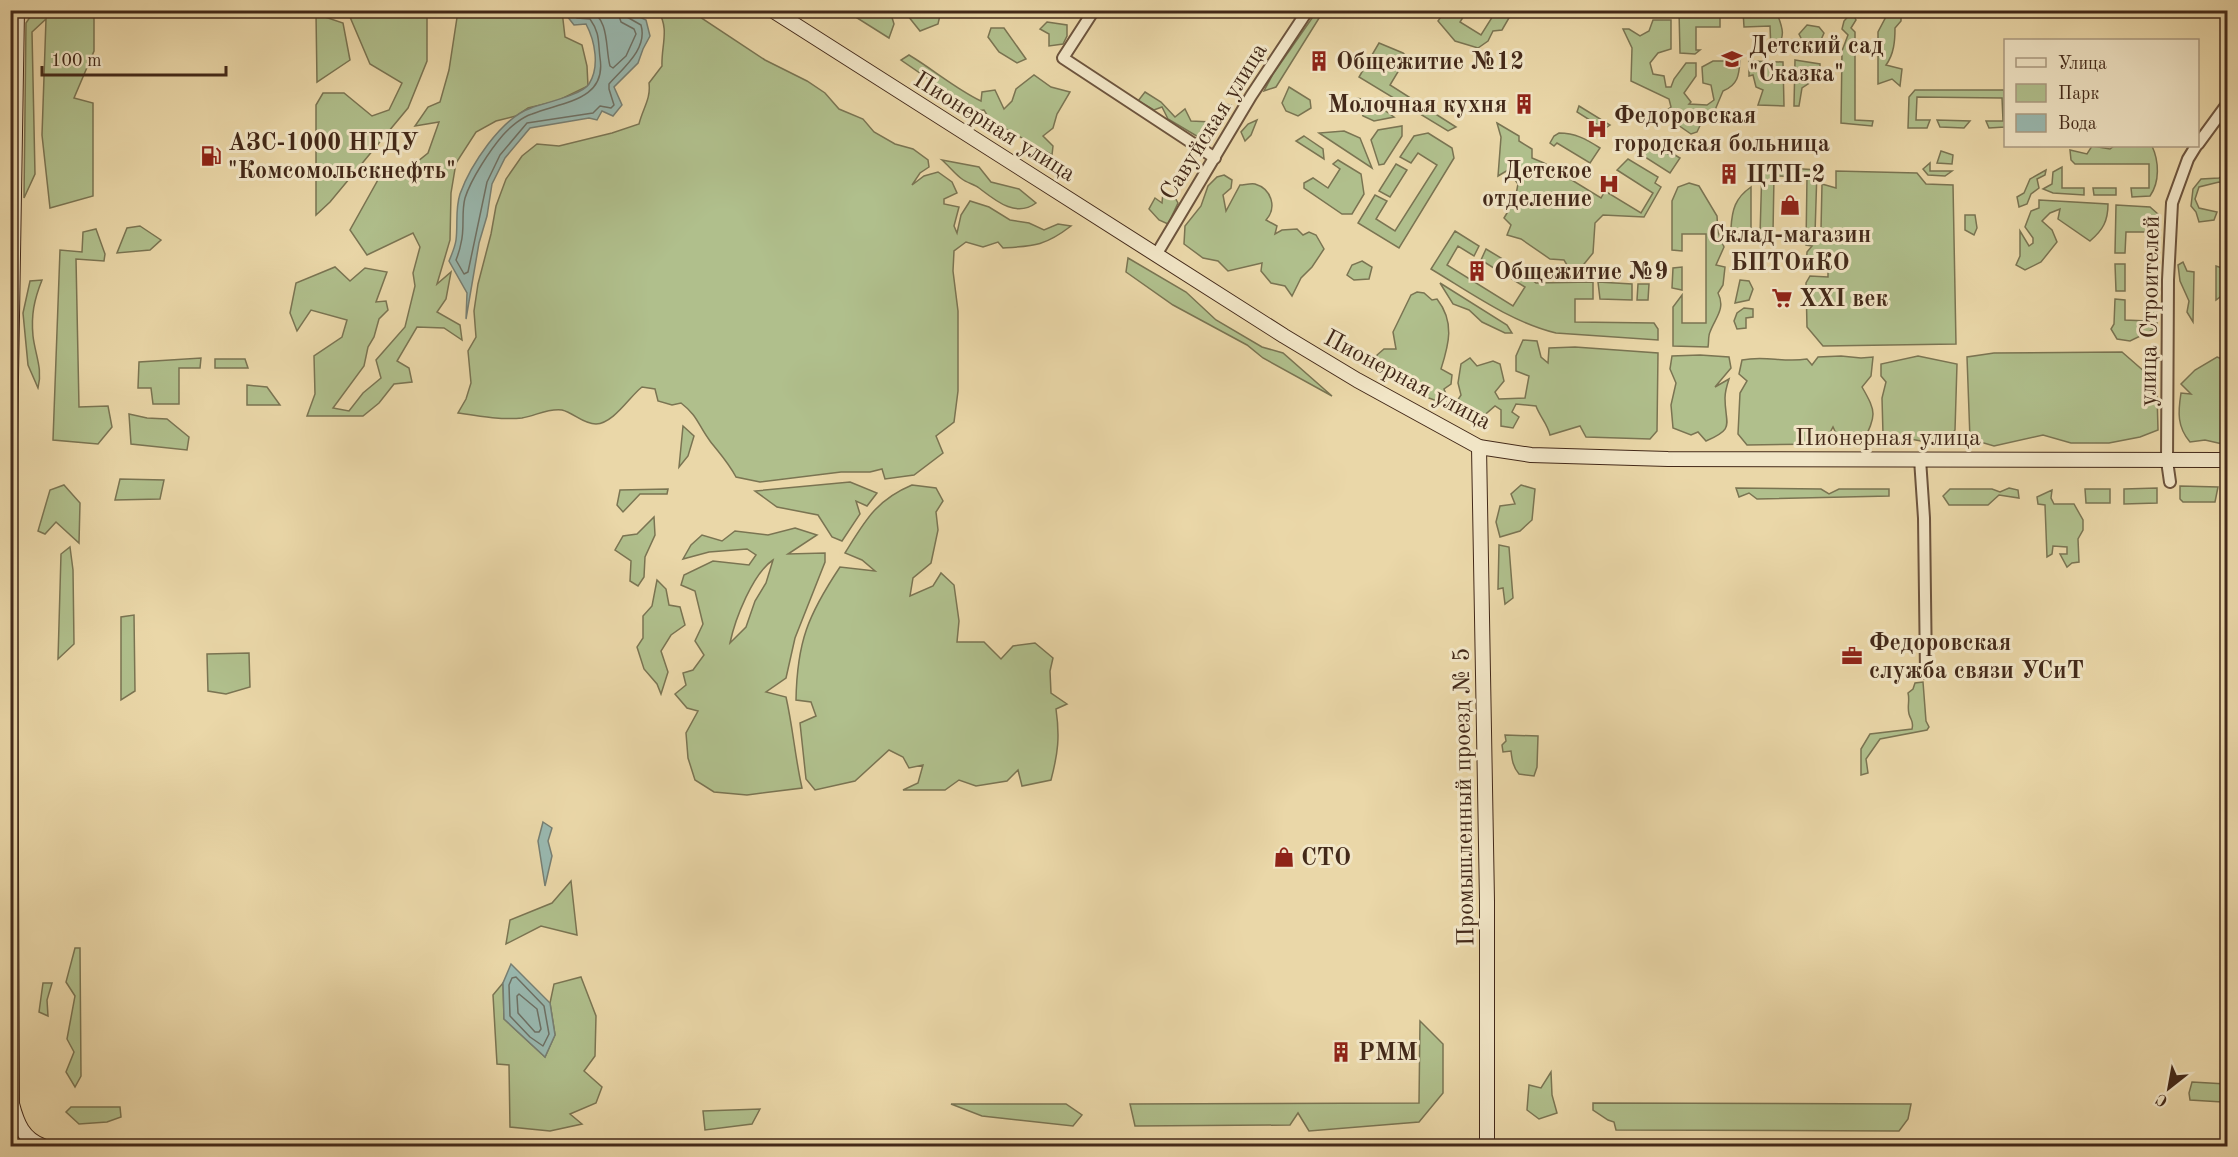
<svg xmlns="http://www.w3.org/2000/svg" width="2238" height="1157" font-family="'Old Standard TT',serif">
	<rect width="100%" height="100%" fill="#ead7a8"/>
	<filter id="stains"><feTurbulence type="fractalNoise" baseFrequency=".00333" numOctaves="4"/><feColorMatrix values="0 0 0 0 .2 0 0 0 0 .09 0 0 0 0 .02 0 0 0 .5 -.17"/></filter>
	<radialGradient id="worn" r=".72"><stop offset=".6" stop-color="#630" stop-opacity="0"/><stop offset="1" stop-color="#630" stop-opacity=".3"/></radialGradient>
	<g fill="#b0bf8c" stroke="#7a7452" stroke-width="1.5" fill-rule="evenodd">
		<polygon points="34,11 94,11 94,51 74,98 93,103 93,196 50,208 42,135 46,19 32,32 35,174 24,198 26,23"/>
		<polygon points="349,11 427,11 427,61 408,108 330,202 316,215 316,105 323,93 344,93 372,116 389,110 402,83 370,64 350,17"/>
		<polygon points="458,11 562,11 565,37 582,45 587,66 588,86 557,101 528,108 516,116 496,121 476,132 456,163 451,193 450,240 437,284 451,272 446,299 437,312 460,325 462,340 444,328 417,327 397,361 409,368 412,382 394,384 379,403 363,416 307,416 315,394 314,356 342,337 347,320 311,310 297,331 290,313 296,283 335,267 350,281 365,268 387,272 376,302 386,301 388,310 379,319 374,337 368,347 364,366 333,408 349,411 363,393 381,378 376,360 405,327 415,286 413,273 420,247 413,233 367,255 350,230 379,178 397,178 428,153 439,122 415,126 428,107 440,102 449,70"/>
		<path d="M658,11H691L765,60L807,81L825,93L839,109L863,119L874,132L895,144L913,149L928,160L929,167L920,173L912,185L924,176L938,172L952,182L957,193L944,199V204L959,207L954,226L957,233L961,215L970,201L989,207L1010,220L1029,223L1044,230L1058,224L1071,226C1045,246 1034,246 1003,248L998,242L983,247L966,242L954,251L953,271L958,311V391L954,422L936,436L943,453L914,475L885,479L882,469L870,472H841L760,482L736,477C728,462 720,454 710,441C698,425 698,416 681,403L672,405L658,401L655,389L642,387C629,397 614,423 596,424C583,424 574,413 562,410C548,408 535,416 522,418C501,420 478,416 458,413L466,399L471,383L468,351L476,337L474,311L478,284L491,234L496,206L506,179L522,156L537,144L559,146L612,133L639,124C643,108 651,99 649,83L662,66C661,46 670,29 658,11Z"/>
		<polygon points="846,11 890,11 894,24 889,38"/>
		<polygon points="904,11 941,11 938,24 920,31"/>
		<polygon points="1317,11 1321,11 1321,15 1276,87 1264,91 1273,74"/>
		<polygon points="1445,11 1467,11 1460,22 1481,35 1496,11 1513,11 1502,30 1493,31 1488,41 1478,48 1455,41 1438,21"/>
		<polygon points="1679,11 1720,11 1720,27 1696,27 1696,50 1700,50 1695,54 1680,53"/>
		<path d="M1743,11H1780L1778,16C1783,29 1785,36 1777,48L1771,50L1770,26L1744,27Z"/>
		<path d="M1889,11H1901V21L1895,28C1895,41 1894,54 1886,65L1902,69L1900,86L1892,79L1878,84V32Z"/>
		<polygon points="1852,12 1856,20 1851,28 1855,32 1855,120 1873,121 1872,126 1841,123 1842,51 1848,35 1842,29 1844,21"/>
		<polygon points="316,14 343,23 350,60 317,82"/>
		<path d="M1653,20H1671V49L1658,53L1650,63L1653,74L1664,76L1666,87H1671L1674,79L1686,63H1696V76L1684,93L1691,102L1689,104L1707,105L1714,100L1711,85L1703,83L1702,67L1713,61H1740C1739,75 1738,85 1723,91L1715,110L1705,115L1697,132L1691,134L1662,114L1671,107L1669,99L1631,81L1632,48L1623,29H1629L1640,36L1649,31Z"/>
		<polygon points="1047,22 1067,25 1067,36 1063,44 1049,46 1049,34 1040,29"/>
		<polygon points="1807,25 1819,27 1824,33 1820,42 1810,45 1804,44 1799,34"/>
		<polygon points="991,28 1004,28 1026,59 1017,63 999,52 988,37"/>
		<polygon points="1379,43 1403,53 1412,62 1409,69 1402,65 1390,85 1456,127 1448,131 1359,77"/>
		<path d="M909,55C934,70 956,89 981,101L982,92L995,90L1004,109L1012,101L1016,89L1034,75L1051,87L1070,92L1057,114L1053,128L1043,136L1053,146L1052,155L990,120L984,110L975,111L901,60Z"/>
		<polygon points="1795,60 1820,64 1820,76 1802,88 1799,106 1794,106"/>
		<polygon points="1749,61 1783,62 1784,106 1758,105 1763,90 1756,87 1753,75 1749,76"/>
		<polygon points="1249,65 1253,76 1241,92 1238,87"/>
		<polygon points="1289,87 1310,100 1311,108 1298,116 1286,111 1282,103"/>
		<polygon points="1915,90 2004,90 2005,127 1989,128 1986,121 2003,121 2002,98 1917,97 1916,120 1930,120 1927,128 1908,128 1909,97"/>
		<polygon points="1145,92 1161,102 1175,117 1185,109 1191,121 1212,122 1225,104 1231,105 1213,133 1205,141 1168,119 1162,107 1154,110 1138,101"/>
		<polygon points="1355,98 1362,99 1371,110 1384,110 1394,117 1374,121 1363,116"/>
		<polygon points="1579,106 1610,125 1604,129 1577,112"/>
		<polygon points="1257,120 1251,135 1245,141 1241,132 1248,124"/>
		<polygon points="1937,120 1970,121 1964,128 1940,127"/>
		<polygon points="1497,123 1519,136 1519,141 1532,149 1532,158 1544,163 1601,198 1605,191 1641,213 1653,193 1617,170 1628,159 1658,177 1655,183 1661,187 1644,217 1603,215 1595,223 1593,253 1580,269 1570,270 1564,260 1550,259 1521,239 1507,235 1511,225 1504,218 1515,200 1518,184 1508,170 1498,176 1501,137"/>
		<polygon points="1402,126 1402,136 1384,164 1379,165 1371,140 1378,130"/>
		<polygon points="1344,131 1360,138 1372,168 1319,133"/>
		<polygon points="1428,133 1452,148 1454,158 1399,248 1358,223 1375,195 1387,201 1376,219 1395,231 1437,165 1418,153 1411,163 1400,157 1414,136"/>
		<path d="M1559,133C1575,133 1586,139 1600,148L1590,163L1557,143L1554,146L1550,143L1554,136Z"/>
		<polygon points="1304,136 1323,149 1324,159 1296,141"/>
		<polygon points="1642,137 1673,157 1675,155 1680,158 1670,173 1634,150"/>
		<path d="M2092,146L2110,149L2114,146H2152C2159,161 2160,182 2150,196L2132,197L2131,188H2149V164H2075L2071,160L2070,150L2087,154Z"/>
		<polygon points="1941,151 1953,155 1952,164 1937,163"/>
		<path d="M942,160L979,167L991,182L1019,189L1036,203C1016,218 996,201 979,188C974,184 967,183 962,179C955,174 949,166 942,160Z"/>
		<polygon points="1338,160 1361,174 1364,194 1352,214 1342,214 1304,188 1304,183 1313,178 1328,188 1340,169 1333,164"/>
		<polygon points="1930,163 1930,171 1952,171 1945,176 1928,175 1923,169"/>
		<polygon points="1396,164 1407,170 1390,197 1379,191"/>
		<polygon points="1762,166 1817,170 1815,234 1821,230 1822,184 1836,188 1836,171 1917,173 1926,184 1953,185 1956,344 1823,346 1807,327 1806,283 1810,276 1828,277 1828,271 1806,271 1807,252 1812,246 1806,245 1807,177 1774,176 1773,233 1760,236"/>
		<polygon points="2062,167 2062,188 2084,188 2084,195 2053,193 2043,189 2052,184 2053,172"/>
		<polygon points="2046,170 2045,175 2037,179 2039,188 2031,194 2027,204 2019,207 2017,197 2024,193 2030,179"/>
		<polygon points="2226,173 2227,173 2227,185 2219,182 2199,187 2195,199 2199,208 2217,212 2214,220 2199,222 2196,212 2191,206 2193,189 2201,179 2219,178"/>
		<path d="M1224,175L1232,180L1231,188L1223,195L1226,211L1240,185C1244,185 1251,183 1255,184C1272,189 1277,208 1266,220L1277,226L1275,234L1282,230L1297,229L1303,235L1309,232L1316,235L1324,249L1312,267L1301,278L1292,296L1285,286L1271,283L1261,271L1262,263L1228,271L1218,261L1203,258L1184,244L1185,226L1201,206L1208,186L1217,177Z"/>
		<path d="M1689,183L1699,186L1717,216L1718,232L1724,247L1716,265L1725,267L1723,285L1718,293C1726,309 1715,318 1710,332C1708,336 1709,342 1708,347L1673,346V307L1682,295V323H1706V234H1682V251L1672,250V201L1678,187Z"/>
		<path d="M1751,187V231L1744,237L1731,228C1732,210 1735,198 1751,187Z"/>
		<polygon points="2093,188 2116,188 2116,195 2094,195"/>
		<polygon points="1163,192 1174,196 1178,203 1168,224 1159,220 1149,209 1155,198 1162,203"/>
		<path d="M2039,200L2108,204C2108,221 2103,230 2090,241L2058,219L2060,209L2050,213L2042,221L2052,230L2057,242L2041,262L2025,270L2016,265L2020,256V231L2029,246L2033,243V238L2025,227L2031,211L2039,208Z"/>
		<polygon points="2116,205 2150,207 2158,214 2157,246 2149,250 2149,232 2126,232 2125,253 2115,253"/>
		<polygon points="1965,215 1975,215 1977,228 1974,235 1965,230"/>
		<polygon points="140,226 161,240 150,250 117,253 127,228"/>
		<polygon points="96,229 105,254 104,261 76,259 79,407 108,406 112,427 98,444 53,440 60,250 82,252 83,232"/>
		<path d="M1455,231L1479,246L1474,256L1458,246L1447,265L1513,306L1525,287L1512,279L1519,270L1536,283L1593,282V299H1575V322L1654,323L1658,329V340L1556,333C1511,322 1471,293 1431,269Z"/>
		<polygon points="1486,249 1511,264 1508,277 1481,260"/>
		<polygon points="1128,258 1186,292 1216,320 1262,347 1283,353 1332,396 1263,358 1247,345 1173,305 1126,272"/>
		<polygon points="1362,261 1372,267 1369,279 1354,280 1347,275 1352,265"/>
		<polygon points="2183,262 2187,271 2194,272 2193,322 2187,312 2189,301 2180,281 2178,265"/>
		<polygon points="2115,264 2125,264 2125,291 2116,291"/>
		<polygon points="2216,266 2222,268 2224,277 2224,294 2216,300"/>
		<polygon points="1682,267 1682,290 1672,288 1673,268"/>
		<path d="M42,280C34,300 31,315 33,336C35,354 43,369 38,388L28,365L23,313L30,281Z"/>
		<polygon points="1740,280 1749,281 1753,289 1749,300 1735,303"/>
		<polygon points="1598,282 1632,284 1632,300 1600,299"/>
		<polygon points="1440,283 1507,325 1512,333 1505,333 1482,322 1469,310 1453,304"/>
		<polygon points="1638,284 1649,284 1648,300 1637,300"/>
		<path d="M1417,292L1424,293L1432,300L1437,299C1455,322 1449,344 1441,369L1452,375L1451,384L1444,389L1449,402L1437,401L1426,397L1421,388L1413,390L1401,380L1376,367L1377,355L1384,349H1396L1393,332L1411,295Z"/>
		<polygon points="2115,299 2125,300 2125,320 2148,321 2148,303 2157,310 2157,328 2130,341 2117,339 2111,329 2114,324"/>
		<polygon points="1744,308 1753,309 1753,317 1746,318 1746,328 1737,329 1734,321 1737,313"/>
		<path d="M1523,340L1537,341L1541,357L1548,363L1549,348L1575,347L1658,353L1657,431L1650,439L1586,437L1580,426L1550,435C1547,423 1540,417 1536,406L1516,404L1512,412L1519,417L1513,428L1501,426V410L1495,406L1480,419L1472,410H1457V401L1461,395L1458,383L1461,364L1470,358L1477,366L1493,361L1500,364L1504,381L1495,392L1499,399L1525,398L1529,376L1516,371V356Z"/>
		<polygon points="2122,352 2146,373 2157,393 2158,430 2140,437 2109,443 2071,443 2043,435 1994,446 1970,439 1967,357 1994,353"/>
		<path d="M1700,355L1729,357L1731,368L1715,387L1729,379C1727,385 1725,392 1725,398C1725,425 1736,428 1706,441L1698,432L1691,435L1673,428L1671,405L1676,383L1670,369L1672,356Z"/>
		<path d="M1841,356L1861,358L1873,357L1871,376L1862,387C1877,413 1876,415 1863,442H1840L1833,427L1824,444L1747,445L1738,434L1740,393L1747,381L1739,374L1742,360C1766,355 1782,363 1807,359L1812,365L1818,357Z"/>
		<polygon points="1918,356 1957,364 1955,430 1947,440 1921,441 1883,434 1882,398 1886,382 1881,376 1881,364"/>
		<path d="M2217,357L2227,361V445L2205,440L2190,442C2177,427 2178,412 2181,393L2191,394L2181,384L2195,370Z"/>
		<polygon points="201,358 200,368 179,368 179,404 153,404 151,388 138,388 139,362"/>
		<polygon points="215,359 245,359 248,368 215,368"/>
		<polygon points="247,385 267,387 280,405 247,405"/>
		<polygon points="129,414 147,418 167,419 189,437 187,450 131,444"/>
		<polygon points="683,426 694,436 688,456 679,467"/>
		<polygon points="120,479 164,480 160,499 115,500"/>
		<polygon points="850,482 877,493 867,506 856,501 860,514 842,541 832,537 818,515 777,507 755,491"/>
		<polygon points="64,485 80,503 79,543 56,522 45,534 38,531 50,490"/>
		<path d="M912,485L936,488L943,501L936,512L938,530L931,563L913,578L910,596L933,586L941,573L954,585L959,621L957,642H984L1001,659L1013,646L1035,643L1053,658L1050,671L1051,693L1067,704L1056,709C1060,737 1058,753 1051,780L1022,786L1018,770L1007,781L976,786L959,780L945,790H903L918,783L923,765L909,768L903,757L889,750L855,781L815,790L806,779L800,723L816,716L811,702L796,700C797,642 808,615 840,567L875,571L862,560L845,553C865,521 876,500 912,485Z"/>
		<polygon points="1521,485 1535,489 1532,520 1520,531 1500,537 1496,522 1500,506 1515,504 1511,494"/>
		<polygon points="2180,486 2218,487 2215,502 2183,502 2180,499"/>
		<polygon points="1736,488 1821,489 1829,494 1839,489 1889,489 1889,496 1757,499 1749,493 1739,497"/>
		<polygon points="2009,488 2018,490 2019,498 1999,495 1988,505 1949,505 1943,496 1950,489 1992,489 2000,492"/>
		<polygon points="2157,488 2157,503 2124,504 2124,489"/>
		<polygon points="668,489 667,494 640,494 623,512 617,505 620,490"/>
		<polygon points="2085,489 2110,489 2110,503 2086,503"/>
		<polygon points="2052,490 2051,498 2054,504 2074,504 2083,520 2083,530 2078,539 2079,562 2072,563 2067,567 2060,554 2067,554 2067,547 2053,546 2052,554 2047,557 2045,505 2038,504 2037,497"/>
		<polygon points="654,517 655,535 645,557 644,577 638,586 630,581 631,561 615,550 623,536 637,534"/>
		<path d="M795,528L817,535L788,554L825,553V562L795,638L786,678L766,692L786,697C793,728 795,757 802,788L747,795L714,792L695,780L688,758L686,733L698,711L687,708L675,694L686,685L683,673L693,670L704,655L695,641L703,624L695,591L681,585L684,575L713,561L749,565L756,555L747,549L709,552L683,559L691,545L702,535L722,541L735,531L768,535ZM773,560L766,583L755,601L746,627L730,643C735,619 753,573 773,560Z"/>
		<polygon points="1499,545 1509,547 1513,598 1505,604 1503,588 1498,589"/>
		<polygon points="70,547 73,570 74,644 58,659 61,554"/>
		<polygon points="657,580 666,589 669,605 680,607 685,625 671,635 661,651 668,672 661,694 657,684 644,669 637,647 643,638 643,616 652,606"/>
		<polygon points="134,615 135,691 121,700 121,617"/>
		<polygon points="249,653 250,687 226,694 208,691 207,654"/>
		<path d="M1923,682L1926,721L1929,727L1927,730L1880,739L1866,759L1868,773L1861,775V749L1870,734L1912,729C1914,721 1911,721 1909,714C1907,707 1910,700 1908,693L1913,689L1915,683Z"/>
		<path d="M1505,735L1538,736L1537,767L1534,776L1519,774C1513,767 1512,760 1511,751L1503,752L1502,745L1506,741Z"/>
		<polygon points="571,881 577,935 541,926 506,944 510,920 552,903"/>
		<polygon points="75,948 80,948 81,1076 75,1087 66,1072 74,1052 67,1039 75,996 66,982"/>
		<polygon points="581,977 596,1016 595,1056 584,1071 602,1087 596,1103 570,1114 582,1124 550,1131 510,1127 509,1065 497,1064 493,995 503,983 504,1019 545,1057 555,1035 550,1003 554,984"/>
		<polygon points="43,983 52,983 47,1000 48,1016 39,1012"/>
		<polygon points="1420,1021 1443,1044 1443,1093 1419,1122 1309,1131 1298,1113 1290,1125 1135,1126 1130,1104 1419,1103"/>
		<polygon points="1551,1072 1552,1095 1557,1113 1539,1119 1527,1110 1529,1085 1541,1088"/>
		<polygon points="2192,1082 2226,1084 2227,1092 2222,1102 2190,1100 2189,1093"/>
		<polygon points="1593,1103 1911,1104 1908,1119 1899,1131 1616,1130 1614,1122 1608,1120 1593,1110"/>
		<polygon points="951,1104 1066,1104 1082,1115 1073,1126 982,1116"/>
		<polygon points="71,1107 120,1107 121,1117 107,1122 79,1124 66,1112"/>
		<polygon points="760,1109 752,1124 705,1130 703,1111"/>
	</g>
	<g fill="#99b8af" stroke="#777f73" stroke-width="1.5">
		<path d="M563,11H630L631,13L646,20L650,36L643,49L638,63L614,87L622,105L613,116L602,111L597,120L589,118L530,128L505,158L492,184L487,216L479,243L466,319L467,293L449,261C452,254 455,247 456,240C458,225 455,209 460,194C470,166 501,118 531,108C544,103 582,95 589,84C600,67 595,41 586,24L574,25Z"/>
		<polygon points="543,822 552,828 548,841 552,856 545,886 538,841"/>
		<polygon points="511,964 550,1003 555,1035 545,1057 504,1019 503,983"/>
	</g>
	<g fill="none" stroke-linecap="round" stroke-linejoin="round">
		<g stroke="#6e7064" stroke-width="1.5">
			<path d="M570,10L577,18L590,19C600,33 598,41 600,58C607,101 561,102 532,114C522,117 510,127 503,135C490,150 471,179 465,198C461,213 465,228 461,243C460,249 458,255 456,260L464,274L468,272L487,182L500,155L527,123L593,113L600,106L611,108L614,105L609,89V84C623,68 648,49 641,25L627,17L625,10"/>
			<path d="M589,10C610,19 605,48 610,66L613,68L626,56L636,34L634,29L621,22L617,10"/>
			<polygon points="516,977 544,1006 549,1034 543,1046 530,1037 510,1016 509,985 512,978"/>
			<polygon points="519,994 537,1009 541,1029 539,1032 535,1032 518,1013 517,996"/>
		</g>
		<g stroke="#6d543d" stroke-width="14">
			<g id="street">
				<polyline points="1094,10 1063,58 1215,158"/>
				<polyline points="2198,144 2228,103"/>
				<polyline points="1156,255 1251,96 1308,10"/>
				<polyline points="1920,459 1924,518 1926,673"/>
				<polyline points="2170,482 2167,461 2168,280 2172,203 2188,159 2196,146"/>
			</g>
		</g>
		<g stroke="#432919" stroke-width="16">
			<g id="secondary">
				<polyline points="772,10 1284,336 1357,380 1479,447 1531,455 1668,459 2228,460"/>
				<polyline points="10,438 17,10"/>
				<polyline points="1479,447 1487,901 1487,1146"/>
				<path d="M10,626L12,1104C17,1123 23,1139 43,1146"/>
			</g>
		</g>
		<use href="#street" stroke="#f1e5c6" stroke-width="10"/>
		<use href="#secondary" stroke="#f1e5c6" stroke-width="14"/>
	</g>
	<defs>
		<g id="school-bare" transform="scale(1.62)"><path d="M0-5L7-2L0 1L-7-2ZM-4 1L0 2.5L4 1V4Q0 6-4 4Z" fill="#8f2418" stroke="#f1e5c6" stroke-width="2.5" paint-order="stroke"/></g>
		<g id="building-bare" transform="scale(1.62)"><path d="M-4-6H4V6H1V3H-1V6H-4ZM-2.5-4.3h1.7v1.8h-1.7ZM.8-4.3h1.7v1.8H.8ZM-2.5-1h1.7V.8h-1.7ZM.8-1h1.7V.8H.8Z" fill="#8f2418" stroke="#f1e5c6" stroke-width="2.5" paint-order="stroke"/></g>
		<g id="hospital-bare" transform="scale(1.62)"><path d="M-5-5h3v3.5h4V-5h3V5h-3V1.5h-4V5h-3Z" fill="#8f2418" stroke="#f1e5c6" stroke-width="2.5" paint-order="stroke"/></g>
		<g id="fuel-bare" transform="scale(1.62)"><path d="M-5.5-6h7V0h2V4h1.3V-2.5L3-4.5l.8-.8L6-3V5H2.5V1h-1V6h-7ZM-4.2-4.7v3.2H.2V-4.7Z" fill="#8f2418" stroke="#f1e5c6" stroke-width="2.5" paint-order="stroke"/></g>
		<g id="shop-bare" transform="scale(1.62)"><path d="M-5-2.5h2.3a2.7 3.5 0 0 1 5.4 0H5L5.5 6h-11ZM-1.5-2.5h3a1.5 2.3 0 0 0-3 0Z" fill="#8f2418" stroke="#f1e5c6" stroke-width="2.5" paint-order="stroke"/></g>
		<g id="supermarket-bare" transform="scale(1.62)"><path d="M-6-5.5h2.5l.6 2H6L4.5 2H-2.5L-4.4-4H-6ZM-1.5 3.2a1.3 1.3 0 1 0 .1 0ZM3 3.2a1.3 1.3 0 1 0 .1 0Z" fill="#8f2418" stroke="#f1e5c6" stroke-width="2.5" paint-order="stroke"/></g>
		<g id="office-bare" transform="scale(1.62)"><path d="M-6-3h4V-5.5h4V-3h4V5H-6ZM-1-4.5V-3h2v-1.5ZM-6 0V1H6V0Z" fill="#8f2418" stroke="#f1e5c6" stroke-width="2.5" paint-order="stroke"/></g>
	</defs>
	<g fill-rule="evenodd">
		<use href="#school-bare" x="1732" y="59"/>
		<use href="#building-bare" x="1319" y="61"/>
		<use href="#building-bare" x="1524" y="104"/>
		<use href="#hospital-bare" x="1597" y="129"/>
		<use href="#fuel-bare" x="211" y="156"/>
		<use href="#building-bare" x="1729" y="174"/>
		<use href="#hospital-bare" x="1609" y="184"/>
		<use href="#shop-bare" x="1790" y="205"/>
		<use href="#building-bare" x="1477" y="271"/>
		<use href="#supermarket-bare" x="1782" y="298"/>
		<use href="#office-bare" x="1852" y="656"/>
		<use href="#shop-bare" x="1284" y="857"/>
		<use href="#building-bare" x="1341" y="1052"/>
	</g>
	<g text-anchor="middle" stroke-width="6" stroke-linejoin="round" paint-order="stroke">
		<g font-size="24" font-weight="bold" fill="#432919" stroke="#f1e5c6" text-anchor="start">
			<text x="1749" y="53">Детский сад<tspan x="1749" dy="28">"Сказка"</tspan></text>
			<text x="1336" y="69">Общежитие №12</text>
			<text x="1507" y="112" text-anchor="end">Молочная кухня</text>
			<text x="1614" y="123">Федоровская<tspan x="1614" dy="28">городская больница</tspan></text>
			<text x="228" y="150">АЗС-1000 НГДУ<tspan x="228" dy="28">"Комсомольскнефть"</tspan></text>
			<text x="1592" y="178" text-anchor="end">Детское<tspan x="1592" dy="28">отделение</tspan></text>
			<text x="1746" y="182">ЦТП-2</text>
			<text x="1790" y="242" text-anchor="middle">Склад-магазин<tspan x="1790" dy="28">БПТОиКО</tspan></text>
			<text x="1494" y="279">Общежитие №9</text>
			<text x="1799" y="306">XXI век</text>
			<text x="1869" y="650">Федоровская<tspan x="1869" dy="28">служба связи УСиТ</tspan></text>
			<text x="1301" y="865">СТО</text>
			<text x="1358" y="1060">РММ</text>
		</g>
		<g font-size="24" fill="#432919" stroke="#f1e5c6">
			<text transform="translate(1213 121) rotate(-58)" y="8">Савуйская улица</text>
			<text transform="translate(995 126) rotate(32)" y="8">Пионерная улица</text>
			<text transform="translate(2149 311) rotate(-89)" y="8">улица Строителей</text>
			<text transform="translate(1408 379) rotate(28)" y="8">Пионерная улица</text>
			<text x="1888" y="445">Пионерная улица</text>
			<text transform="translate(1463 797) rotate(-91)" y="8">Промышленный проезд № 5</text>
		</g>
	</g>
	<rect width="2238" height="1157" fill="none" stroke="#ead7a8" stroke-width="36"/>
	<rect x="12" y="12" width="2214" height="1133" fill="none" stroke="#432919" stroke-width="3"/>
	<rect x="18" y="18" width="2202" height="1121" fill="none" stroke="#432919" stroke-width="1.5"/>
	<rect x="2004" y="39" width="195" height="108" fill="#f1e5c6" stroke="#ab9a81" stroke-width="1.5"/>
	<rect x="2016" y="58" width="30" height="9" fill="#f1e5c6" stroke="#ab9a81" stroke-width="1.5"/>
	<text x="2058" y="69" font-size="18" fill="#432919">Улица</text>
	<rect x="2016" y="84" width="30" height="18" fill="#b0bf8c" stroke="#ab9a81" stroke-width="1.5"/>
	<text x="2058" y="99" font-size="18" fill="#432919">Парк</text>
	<rect x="2016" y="114" width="30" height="18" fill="#99b8af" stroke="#ab9a81" stroke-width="1.5"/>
	<text x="2058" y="129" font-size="18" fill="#432919">Вода</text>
	<g transform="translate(2169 1088) rotate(211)" stroke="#f1e5c6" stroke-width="4.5" paint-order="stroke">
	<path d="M0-4.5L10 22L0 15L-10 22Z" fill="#432919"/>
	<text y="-9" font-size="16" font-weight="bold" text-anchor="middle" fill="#432919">С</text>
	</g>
	<path d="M42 66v9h184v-9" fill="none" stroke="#432919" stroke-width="3"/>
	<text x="51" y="66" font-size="18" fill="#432919" stroke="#f1e5c6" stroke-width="4.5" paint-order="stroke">100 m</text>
	<rect width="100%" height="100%" filter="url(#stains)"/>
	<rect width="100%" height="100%" fill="url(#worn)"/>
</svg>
